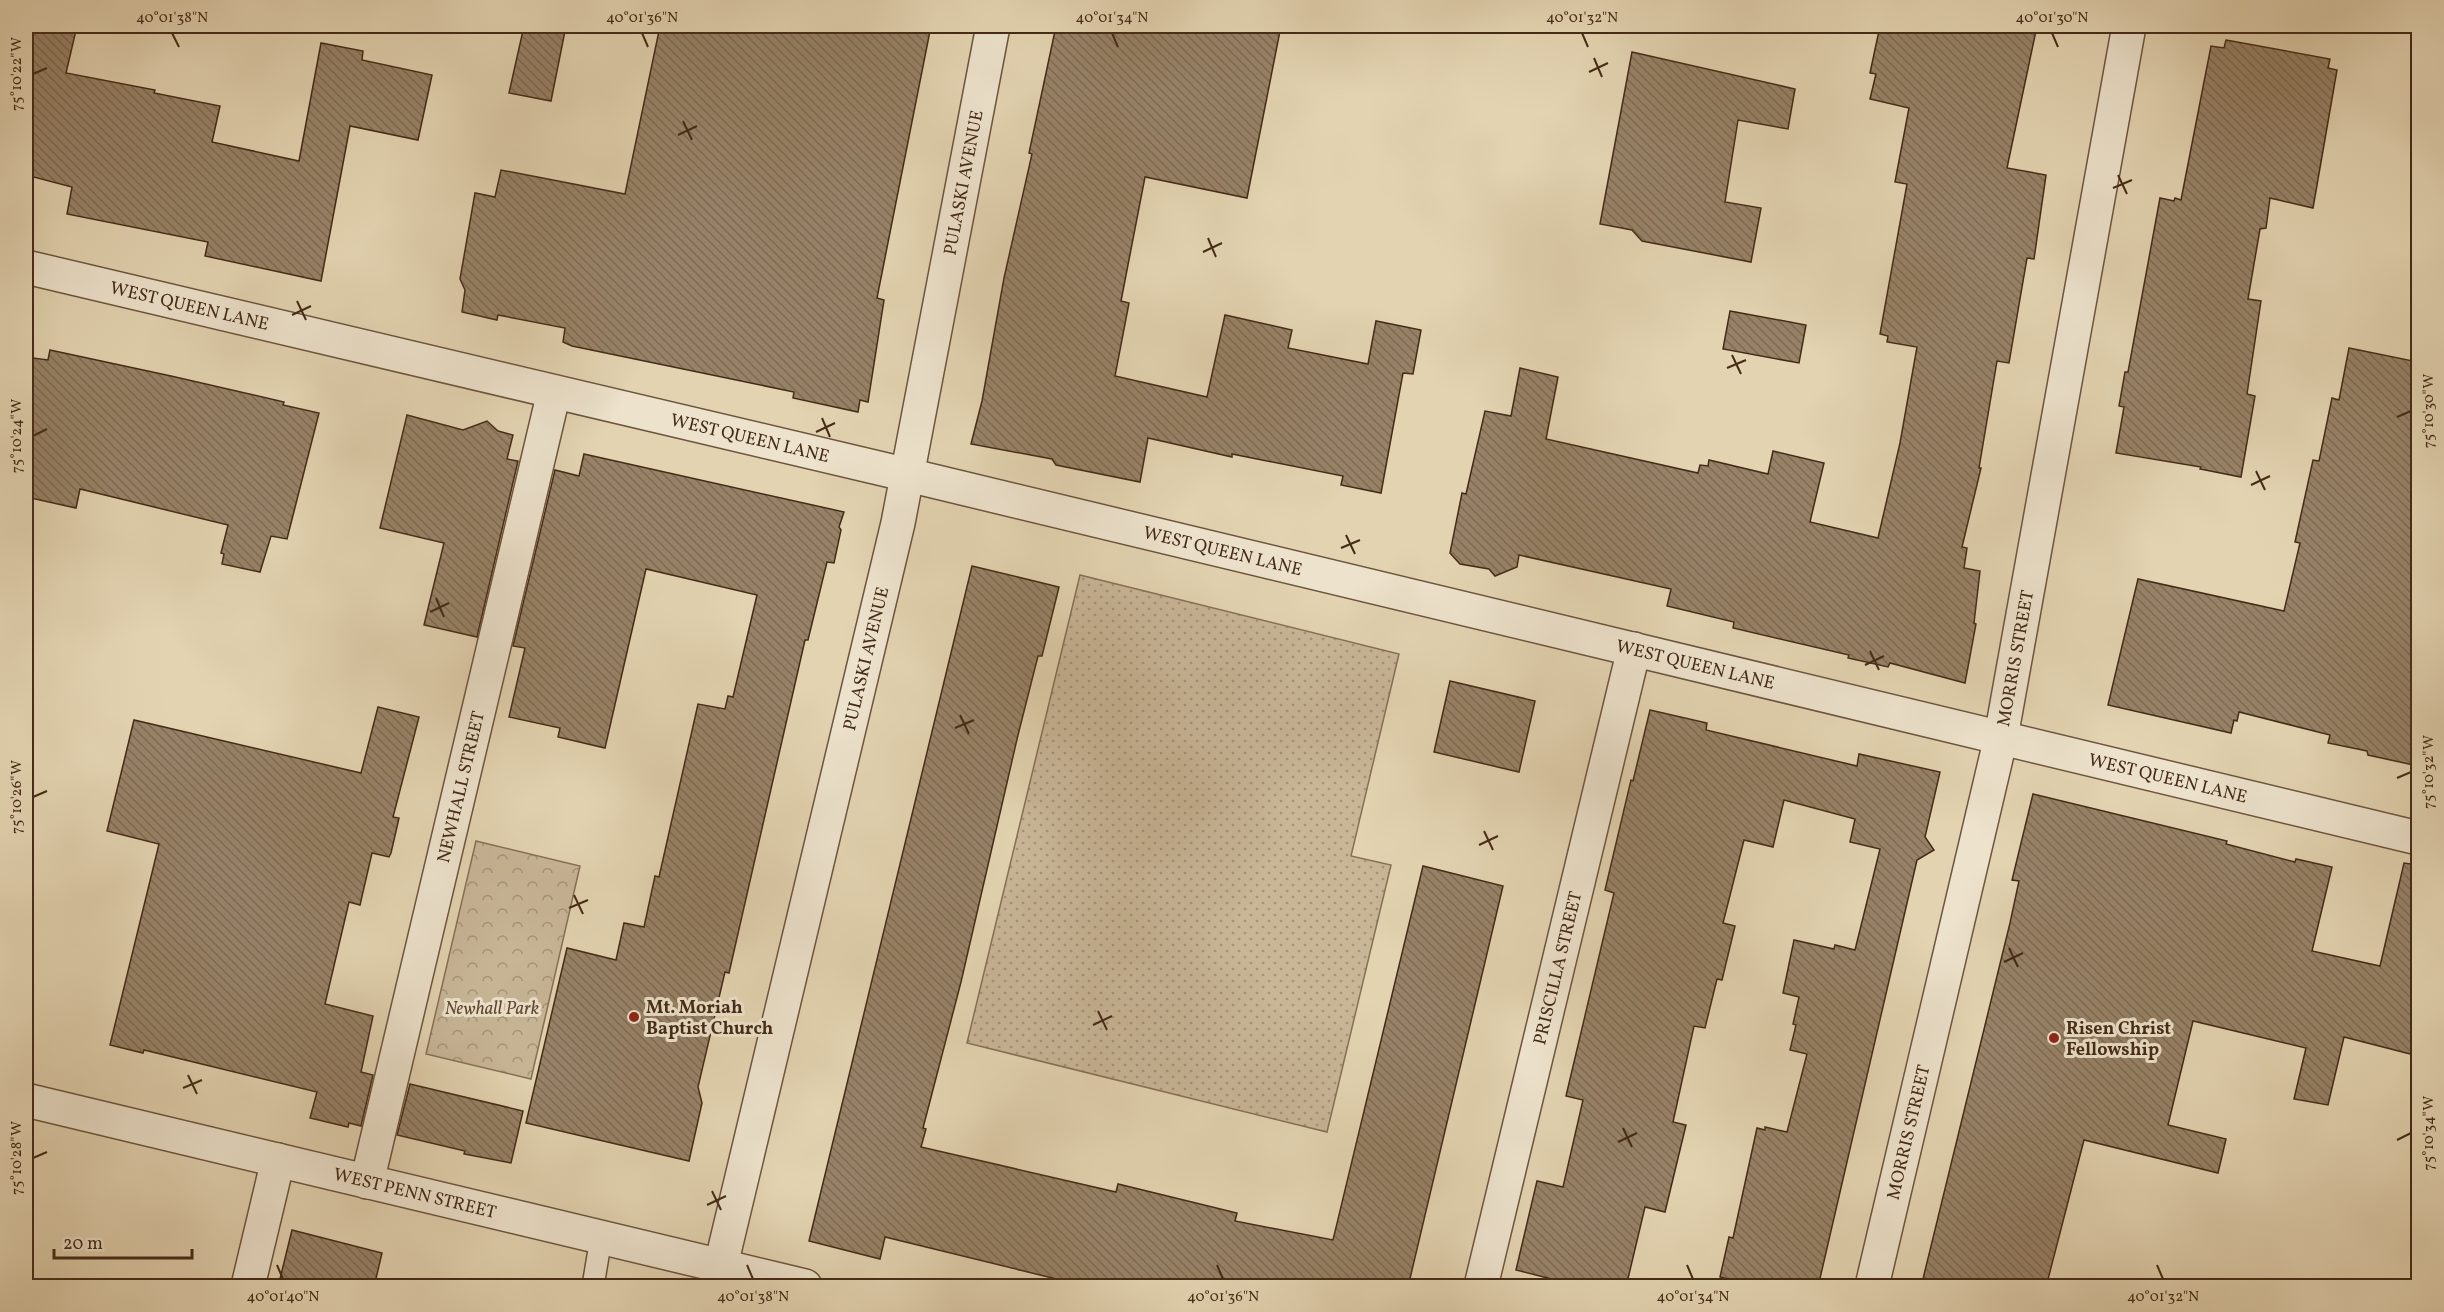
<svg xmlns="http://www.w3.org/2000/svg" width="2444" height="1312" font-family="Vollkorn,serif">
	<defs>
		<pattern id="grass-dots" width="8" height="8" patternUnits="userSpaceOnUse" patternTransform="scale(1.5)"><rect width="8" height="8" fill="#c8b697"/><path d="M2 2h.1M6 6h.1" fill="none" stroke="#a4947a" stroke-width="1.8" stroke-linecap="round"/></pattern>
		<pattern id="forest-crowns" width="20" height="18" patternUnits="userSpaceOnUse" patternTransform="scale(1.5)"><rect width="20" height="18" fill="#c8b697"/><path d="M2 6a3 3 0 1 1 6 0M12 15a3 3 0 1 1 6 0" fill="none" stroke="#a4947a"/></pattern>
		<pattern id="building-back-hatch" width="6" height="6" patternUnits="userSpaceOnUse" patternTransform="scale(1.5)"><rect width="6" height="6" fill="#978267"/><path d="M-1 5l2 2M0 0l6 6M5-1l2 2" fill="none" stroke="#7d6b54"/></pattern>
	</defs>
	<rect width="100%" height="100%" fill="#e3d3b1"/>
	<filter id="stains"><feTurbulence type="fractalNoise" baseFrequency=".00333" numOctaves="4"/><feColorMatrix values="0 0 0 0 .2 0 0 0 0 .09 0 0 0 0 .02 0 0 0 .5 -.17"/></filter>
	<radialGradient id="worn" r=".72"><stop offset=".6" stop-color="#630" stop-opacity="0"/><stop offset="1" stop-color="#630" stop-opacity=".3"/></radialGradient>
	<polygon fill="url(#grass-dots)" stroke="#867057" stroke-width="1.5" points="1080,575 1399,654 1351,856 1391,865 1327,1132 967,1043"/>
	<polygon fill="url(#forest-crowns)" stroke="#867057" stroke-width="1.5" points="476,841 580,866 531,1079 426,1054"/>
	<g fill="url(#building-back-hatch)" stroke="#442b17" stroke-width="1.5">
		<polygon points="26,26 77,26 66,73 155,90 154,93 220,106 212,142 299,161 321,43 363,51 362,60 432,75 418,140 350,126 321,281 205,256 208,242 67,214 72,187 26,175"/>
		<polygon points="524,26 566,26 551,101 509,93"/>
		<polygon points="660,26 931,26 877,298 884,300 868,402 860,400 858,412 793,398 794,392 572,346 563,342 565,328 498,315 497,320 462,312 465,290 460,279 475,193 495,197 501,170 625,194"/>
		<polygon points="1056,26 1281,26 1247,198 1145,177 1121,301 1129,303 1115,376 1207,397 1225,315 1292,330 1288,348 1368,364 1376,321 1421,330 1413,374 1403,373 1381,493 1341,485 1343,476 1232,454 1232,457 1148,438 1140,482 1056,465 1052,459 971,444 982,401 1004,278 1032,154 1029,153"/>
		<polygon points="1880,26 2037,26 2007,168 2046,175 2034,259 2027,258 2009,363 1997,361 1979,468 1981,468 1962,547 1967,548 1964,568 1980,571 1974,623 1976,624 1965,683 1890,663 1888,667 1848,658 1849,655 1733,628 1734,622 1667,606 1671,589 1519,555 1517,567 1495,576 1489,569 1460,564 1450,553 1462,493 1466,494 1485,411 1511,416 1520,368 1558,377 1546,439 1698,473 1700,465 1708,466 1709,460 1768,474 1773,451 1824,463 1810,522 1878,538 1900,443 1917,347 1887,342 1888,336 1880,334 1907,184 1895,182 1909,108 1870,99 1876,74 1870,73"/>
		<polygon points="2226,40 2330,59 2328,68 2337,70 2313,208 2270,198 2266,228 2260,229 2248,299 2261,301 2247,394 2255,396 2241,477 2200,469 2201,467 2116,453 2124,407 2119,406 2125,372 2128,372 2160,198 2174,201 2175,198 2181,200 2211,46 2224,48"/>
		<polygon points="1632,52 1795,89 1788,129 1738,120 1725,202 1761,208 1751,262 1642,241 1632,230 1600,224"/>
		<polygon points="1730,311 1806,325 1799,363 1723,349"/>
		<polygon points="2349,348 2418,362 2418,766 2368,755 2367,751 2328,743 2330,735 2239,712 2237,721 2234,720 2231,733 2108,705 2138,579 2284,611 2300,543 2295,542 2313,460 2319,461 2332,398 2339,400"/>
		<polygon points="50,350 171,376 284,402 283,405 319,413 287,539 271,536 260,572 222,564 224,554 221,553 228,525 80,489 76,508 26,497 26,357 48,360"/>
		<polygon points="407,415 463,430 487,421 498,431 513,435 507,459 518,461 477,637 424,625 444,543 380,528"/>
		<polygon points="584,454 844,512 839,527 841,530 834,563 827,562 808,640 805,640 729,973 725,972 698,1087 702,1103 689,1161 526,1123 567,948 616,960 624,923 644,927 655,876 659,877 698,704 725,709 728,696 733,697 757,595 646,569 605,748 558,737 560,728 509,717 525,648 513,646 555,470 579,476"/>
		<polygon points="972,566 1059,587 1042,656 1038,656 1018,735 961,982 923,1128 926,1129 921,1147 1116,1192 1118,1184 1237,1213 1235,1221 1333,1240 1423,866 1503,886 1408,1287 1089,1287 885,1237 880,1259 809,1241"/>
		<polygon points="1450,681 1535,701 1519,772 1434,752"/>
		<polygon points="378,707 419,717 393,817 399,818 391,853 389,857 372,853 360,905 349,902 325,1004 373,1016 361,1072 373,1075 361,1126 349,1123 348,1127 310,1118 317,1092 144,1050 143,1053 110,1045 159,844 107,831 134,720 361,773"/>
		<polygon points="1650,710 1707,723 1706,730 1857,766 1859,754 1940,772 1925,837 1934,850 1917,860 1818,1287 1759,1287 1720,1277 1729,1237 1733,1238 1757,1128 1765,1130 1765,1127 1787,1132 1807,1054 1790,1050 1796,1025 1793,1024 1799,997 1783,993 1794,940 1834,949 1835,945 1855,950 1880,849 1850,842 1855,819 1784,800 1773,847 1744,840 1723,923 1735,926 1722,980 1717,979 1705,1028 1694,1026 1673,1122 1686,1125 1665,1212 1645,1207 1626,1287 1583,1287 1516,1270 1537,1181 1563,1187 1583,1100 1566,1096 1614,893 1605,890 1631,780 1633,781"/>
		<polygon points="2033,794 2227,841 2226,844 2295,862 2296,859 2332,867 2312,951 2380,966 2404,863 2418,865 2418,1056 2344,1037 2328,1105 2294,1099 2306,1048 2193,1021 2168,1125 2226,1139 2218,1173 2084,1140 2046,1287 1921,1287 2010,923 2019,881 2012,880"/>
		<polygon points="410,1084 523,1111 511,1163 464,1154 465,1151 397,1135"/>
		<polygon points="292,1230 382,1253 374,1287 278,1287"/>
	</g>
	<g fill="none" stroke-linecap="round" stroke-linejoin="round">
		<g stroke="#6c553e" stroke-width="24">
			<polyline id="lane" points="593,1286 601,1238"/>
		</g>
		<g stroke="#6c553e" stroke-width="36">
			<g id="street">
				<path id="s1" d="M26,267L908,475L2418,838"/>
				<path id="s2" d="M26,1100L805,1286"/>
				<path id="s3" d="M367,1182L554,392"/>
				<polyline points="248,1286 278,1160"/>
				<path id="s4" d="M716,1286L898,523L993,26"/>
				<path id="s5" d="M1481,1286L1634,649"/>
				<path id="s6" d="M1872,1286L2001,737L2129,26"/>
			</g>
		</g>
		<use href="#lane" stroke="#ede2cc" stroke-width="21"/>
		<use href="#street" stroke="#ede2cc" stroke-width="33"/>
	</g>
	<path fill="none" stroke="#442b17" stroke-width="2" d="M172,33L179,47M642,33L648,47M1112,33L1118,47M1582,33L1588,47M2052,33L2058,47M1594,58L1602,77M1589,72L1608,63M33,74L47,68M683,121L692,140M678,135L697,126M2118,175L2127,194M2113,188L2132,180M1208,238L1216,257M1203,252L1222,243M297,301L306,320M292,315L311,306M1732,355L1741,374M1727,368L1746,360M2397,417L2411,411M822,418L830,437M816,432L835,423M33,436L47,429M2256,471L2265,490M2251,485L2270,476M1346,535L1355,554M1341,548L1360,540M436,598L444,617M430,612L449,603M1870,651L1879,670M1865,665L1884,656M960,715L969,734M955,728L974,720M2397,778L2411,772M33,797L47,791M1484,831L1493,850M1479,845L1498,836M574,895L583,914M569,908L588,900M2009,948L2018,967M2004,962L2023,953M1098,1011L1107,1030M1093,1025L1112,1016M188,1075L197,1094M183,1088L202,1080M1623,1128L1632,1147M2397,1140L2411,1133M1618,1142L1637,1133M33,1158L47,1152M712,1191L721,1210M707,1205L726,1196M277,1265L283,1279M747,1265L753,1279M1217,1265L1223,1279M1687,1265L1693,1279M2157,1265L2163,1279"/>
	<g fill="#8f2418" stroke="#ede2cc" stroke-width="2">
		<circle cx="634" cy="1017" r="6"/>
		<circle cx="2054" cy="1038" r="6"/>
	</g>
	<g text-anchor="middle" stroke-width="6" stroke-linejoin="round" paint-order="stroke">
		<g font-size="18" fill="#442b17" stroke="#ede2cc">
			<text dy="6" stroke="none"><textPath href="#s4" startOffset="1131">PULASKI AVENUE</textPath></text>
			<text dy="6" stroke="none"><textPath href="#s1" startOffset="168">WEST QUEEN LANE</textPath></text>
			<text dy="6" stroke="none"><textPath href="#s1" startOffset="744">WEST QUEEN LANE</textPath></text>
			<text dy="6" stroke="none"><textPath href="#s1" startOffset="1230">WEST QUEEN LANE</textPath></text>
			<text dy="6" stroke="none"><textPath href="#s4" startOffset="645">PULASKI AVENUE</textPath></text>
			<text dy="6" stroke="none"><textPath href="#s6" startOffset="644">MORRIS STREET</textPath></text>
			<text dy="6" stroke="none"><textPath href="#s1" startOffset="1716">WEST QUEEN LANE</textPath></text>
			<text dy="6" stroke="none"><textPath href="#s1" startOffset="2202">WEST QUEEN LANE</textPath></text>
			<text dy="6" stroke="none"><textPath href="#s3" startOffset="406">NEWHALL STREET</textPath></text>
			<text dy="6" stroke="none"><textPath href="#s5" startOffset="327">PRISCILLA STREET</textPath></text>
			<text dy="6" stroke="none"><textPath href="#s6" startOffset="158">MORRIS STREET</textPath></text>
			<text dy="6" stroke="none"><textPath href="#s2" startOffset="400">WEST PENN STREET</textPath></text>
		</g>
		<g font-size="18" font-weight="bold" fill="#442b17" stroke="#ede2cc" text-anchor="start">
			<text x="646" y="1013">Mt. Moriah<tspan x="646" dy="21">Baptist Church</tspan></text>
			<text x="2066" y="1034">Risen Christ<tspan x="2066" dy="21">Fellowship</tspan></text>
		</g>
		<g font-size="18" font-style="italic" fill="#5e4731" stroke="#ede2cc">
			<text x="492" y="1014">Newhall Park</text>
		</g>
	</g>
	<rect width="2444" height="1312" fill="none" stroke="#e3d3b1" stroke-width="66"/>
	<path d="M54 1249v9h138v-9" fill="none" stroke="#442b17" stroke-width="3"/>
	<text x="63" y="1249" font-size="18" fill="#442b17" stroke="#ede2cc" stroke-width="4.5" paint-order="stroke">20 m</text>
	<rect x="33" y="33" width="2378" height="1246" fill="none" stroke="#442b17" stroke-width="2"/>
	<g font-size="15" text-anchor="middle" fill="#442b17">
		<text x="172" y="22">40°01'38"N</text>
		<text x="642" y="22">40°01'36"N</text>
		<text x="1112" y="22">40°01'34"N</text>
		<text x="1582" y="22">40°01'32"N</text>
		<text x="2052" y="22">40°01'30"N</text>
		<text transform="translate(16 74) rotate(-90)" y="5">75°10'22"W</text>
		<text transform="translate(2428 411) rotate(-90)" y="5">75°10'30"W</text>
		<text transform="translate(16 436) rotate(-90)" y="5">75°10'24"W</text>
		<text transform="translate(2428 772) rotate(-90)" y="5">75°10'32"W</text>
		<text transform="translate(16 797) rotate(-90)" y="5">75°10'26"W</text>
		<text transform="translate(2428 1133) rotate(-90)" y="5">75°10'34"W</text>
		<text transform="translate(16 1158) rotate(-90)" y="5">75°10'28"W</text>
		<text x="283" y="1301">40°01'40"N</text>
		<text x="753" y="1301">40°01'38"N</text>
		<text x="1223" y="1301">40°01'36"N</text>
		<text x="1693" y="1301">40°01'34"N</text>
		<text x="2163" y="1301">40°01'32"N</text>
	</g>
	<rect width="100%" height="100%" filter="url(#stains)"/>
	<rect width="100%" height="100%" fill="url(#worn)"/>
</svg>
